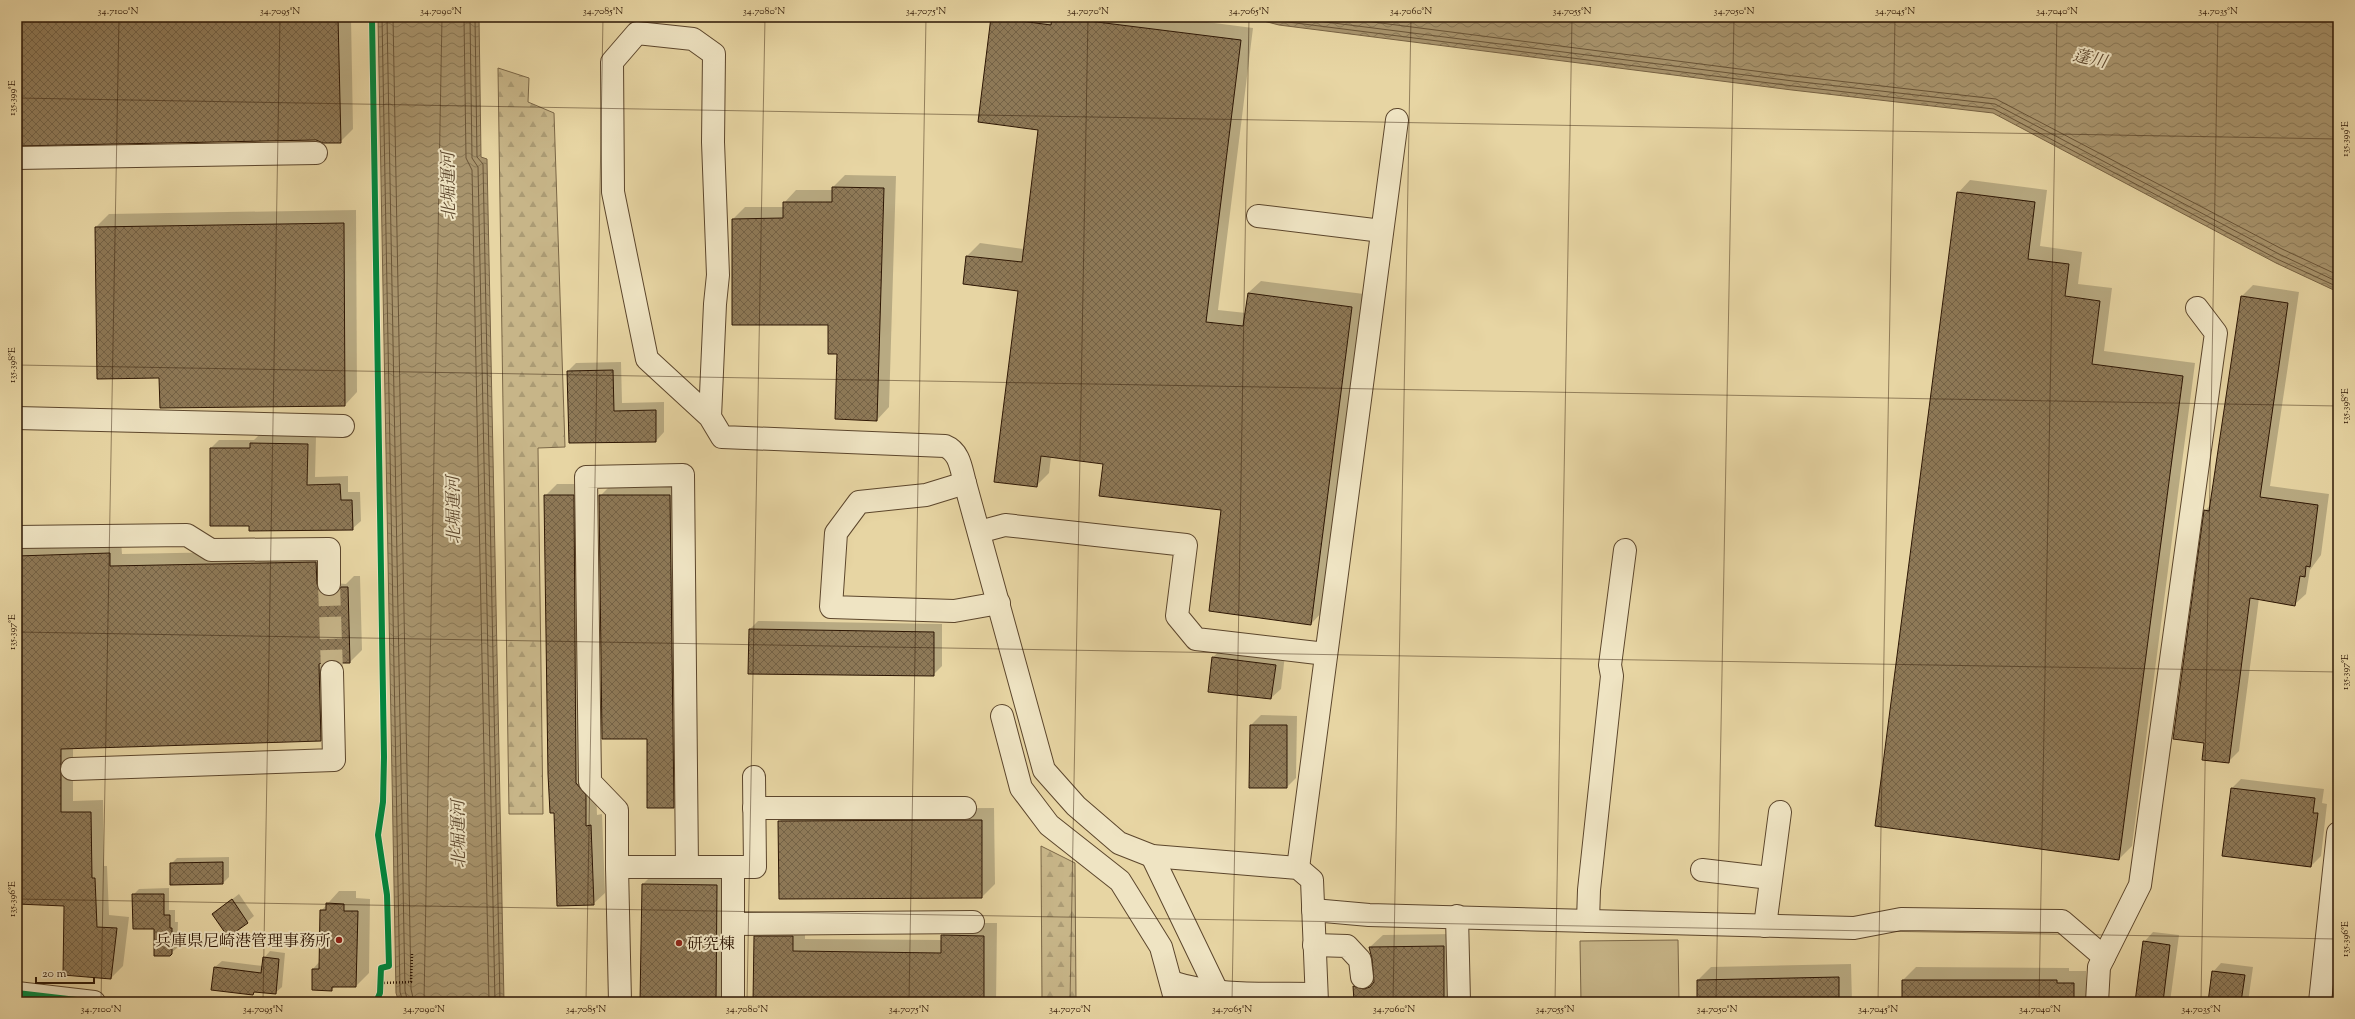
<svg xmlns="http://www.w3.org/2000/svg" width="2355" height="1019" font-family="'Sorts Mill Goudy','Noto Serif JP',serif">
	<defs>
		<pattern id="forest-firs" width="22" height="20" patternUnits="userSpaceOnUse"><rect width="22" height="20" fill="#c7b588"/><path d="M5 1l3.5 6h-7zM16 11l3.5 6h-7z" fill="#ab9b74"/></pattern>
		<pattern id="water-waves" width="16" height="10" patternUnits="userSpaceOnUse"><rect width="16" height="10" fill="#a8946d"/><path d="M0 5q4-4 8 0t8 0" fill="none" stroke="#897857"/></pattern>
		<pattern id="building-cross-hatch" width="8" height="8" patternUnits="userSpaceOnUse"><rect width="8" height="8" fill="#8e7957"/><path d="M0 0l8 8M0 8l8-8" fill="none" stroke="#746246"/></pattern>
	</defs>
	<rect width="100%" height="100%" fill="#e7d5a3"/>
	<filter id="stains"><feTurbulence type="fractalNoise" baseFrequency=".005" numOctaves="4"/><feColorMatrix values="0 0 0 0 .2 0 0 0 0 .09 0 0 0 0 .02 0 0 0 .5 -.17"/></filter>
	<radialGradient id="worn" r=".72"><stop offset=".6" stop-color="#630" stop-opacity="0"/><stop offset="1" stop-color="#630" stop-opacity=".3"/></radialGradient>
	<g fill="url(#forest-firs)" stroke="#7a6646">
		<polygon points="498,68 529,78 528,102 554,113 565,447 538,448 543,814 509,814"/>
		<polygon points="1041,846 1075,863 1076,1002 1042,1002"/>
	</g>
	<polygon fill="#c7b588" stroke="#7a6646" points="1678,940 1679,1002 1581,1002 1580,941"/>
	<g fill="url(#water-waves)" stroke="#776243">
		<polygon points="378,17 479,17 481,157 487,159 504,1002 399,1002 396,993"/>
		<polygon points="1248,17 2338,17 2338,292 2276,263 1993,113 1792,90 1279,25"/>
	</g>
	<g fill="#0003">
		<polygon points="17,17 351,17 353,129 340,142 316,140 17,144"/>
		<polygon points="717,17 771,17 764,23"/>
		<polygon points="992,17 1168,17 1253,28 1218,310 1246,313 1248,293 1261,281 1364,294 1323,611 1311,624 1222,509 1104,463 1051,457 1049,473 1036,486 1019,290 964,283 967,256 980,243 1024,249 1039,129 979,121"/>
		<polygon points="845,175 896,176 889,407 877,420 838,353 829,324 733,219 745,207 784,207 784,203 796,190 833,190 833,187"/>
		<polygon points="1970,180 2047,190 2040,246 2082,252 2078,284 2112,288 2104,351 2195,363 2132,846 2119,859 1958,193"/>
		<polygon points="17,193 18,207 17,208"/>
		<polygon points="356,210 357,392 345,405 160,377 96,227 109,214"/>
		<polygon points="2253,285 2299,292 2270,486 2329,494 2321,555 2310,570 2306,594 2295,604 2259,598 2239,751 2228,762 2205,742 2205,511 2210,505 2242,296"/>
		<polygon points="621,362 622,403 664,402 664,432 656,441 570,442 568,371 576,363"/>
		<polygon points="259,435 316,436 315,477 348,476 348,492 360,492 361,521 352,529 250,525 211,448 219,440 254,440"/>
		<polygon points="2338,472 2338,494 2335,493"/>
		<polygon points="613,483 683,483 686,794 673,807 648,738 600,496"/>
		<polygon points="557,484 585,484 597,815 602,814 605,893 593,904 558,905 545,496"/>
		<polygon points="121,541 122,554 328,550 334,583 346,584 354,576 360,576 362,650 350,662 331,658 333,728 321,740 73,748 73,801 103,800 104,866 107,866 109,915 129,917 123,966 111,978 65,905 17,903 17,755 22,755 21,716 17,716 17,544"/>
		<polygon points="758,621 942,624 942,666 933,675 750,629"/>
		<polygon points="1223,648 1285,655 1281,689 1271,698 1213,657"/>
		<polygon points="1261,715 1297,716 1296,778 1286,788 1251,725"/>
		<polygon points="2241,779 2324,789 2322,803 2327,804 2321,856 2311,866 2232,788"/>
		<polygon points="994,808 995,884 982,897 779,822 792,809"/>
		<polygon points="229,857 229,877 223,883 171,864 177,858"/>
		<polygon points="653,874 727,875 725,1002 641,1002 643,884"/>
		<polygon points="169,888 169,910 175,910 175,922 178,922 177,948 171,953 133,895 139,889"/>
		<polygon points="339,891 356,891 356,898 370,899 369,973 356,986 336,986 331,990 313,969 320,961 321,911"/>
		<polygon points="239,894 254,916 247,922 213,914"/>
		<polygon points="955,923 997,923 996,1002 754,1002 755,937 768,924 805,924 805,939 942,940 942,935"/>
		<polygon points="2153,932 2179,935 2170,1002 2136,1002 2144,942"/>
		<polygon points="1456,934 1457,1002 1371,1002 1371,1000 1355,1000 1354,986 1367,973 1374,976 1370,947 1383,935"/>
		<polygon points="270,951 285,953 282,987 275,993 256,991 253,994 215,967 222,961 263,966 264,958"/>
		<polygon points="2221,963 2253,967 2248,1002 2209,1002 2213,972"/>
		<polygon points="1851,964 1852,1002 1698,1002 1698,980 1711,967"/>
		<polygon points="1916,967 2069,968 2069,971 2086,971 2086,1002 1903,1002 1903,980"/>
		<polygon points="2338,980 2338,1002 2335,1002"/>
	</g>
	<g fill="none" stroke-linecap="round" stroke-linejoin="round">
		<g stroke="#6a5538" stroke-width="1">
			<polyline points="382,17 400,992 403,1002"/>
			<polyline points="387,17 405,991 408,1002"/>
			<polyline points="393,17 411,989 414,1002"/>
			<polyline points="464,17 466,158 472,170 489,1002"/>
			<polyline points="470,17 472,158 478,167 495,1002"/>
			<polyline points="475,17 477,157 483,164 500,1002"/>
			<polyline points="1264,17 1280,21 1793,86 1994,109 2277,259 2338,287"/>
			<polyline points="1286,17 1793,81 1995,104 2279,254 2338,282"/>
			<polyline points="1334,17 1794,76 1996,99 2282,249 2338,275"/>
		</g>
	</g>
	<g fill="url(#building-cross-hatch)" stroke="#2d1604">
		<polygon points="17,17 338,17 341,143 323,143 316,140 17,146"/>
		<polygon points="991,17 1051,25 1052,17 1057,17 1241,40 1206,322 1243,326 1248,293 1352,307 1311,625 1209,611 1221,510 1099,496 1103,464 1041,456 1037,487 994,482 1018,291 963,284 966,256 1022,262 1038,130 978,122"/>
		<polygon points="832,187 884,188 877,421 835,419 837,354 828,354 828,325 732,325 732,219 783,218 783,202 832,202"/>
		<polygon points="1957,192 2035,202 2028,259 2069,264 2065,296 2100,301 2092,364 2183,376 2119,860 1875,826"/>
		<polygon points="344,223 345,406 160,408 159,378 97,379 95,227"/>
		<polygon points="2241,296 2288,303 2260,497 2318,505 2310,567 2306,566 2305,577 2300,576 2295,606 2250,598 2229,763 2202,760 2204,743 2173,739 2204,510 2209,511"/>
		<polygon points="613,370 614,411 656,410 656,442 569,443 567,371"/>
		<polygon points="250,443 308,444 307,485 340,484 341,500 352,500 353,530 249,531 249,526 210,526 210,448 250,448"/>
		<polygon points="544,495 574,495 576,783 586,795 586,826 591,825 594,905 557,906 554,813 550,813 548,774"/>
		<polygon points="599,495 670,495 674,808 647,808 647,739 602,739"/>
		<polygon points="110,553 110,566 316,562 317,584 322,595 329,596 335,595 341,587 348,587 350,663 340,663 331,660 319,664 321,741 61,749 61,812 91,812 92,878 95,878 97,927 117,928 111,979 63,975 64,906 17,904 17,767 21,767 20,717 17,717 17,556"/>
		<polygon points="749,629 934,632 934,676 748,674"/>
		<polygon points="1212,657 1276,665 1271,699 1208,692"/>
		<polygon points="1250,725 1287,725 1287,788 1249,788"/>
		<polygon points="2231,788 2315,798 2313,813 2318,813 2311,867 2222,856"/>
		<polygon points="966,820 982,820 982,898 779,899 778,821"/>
		<polygon points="223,862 223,884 170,885 170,863"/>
		<polygon points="642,884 717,885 716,1002 640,1002"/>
		<polygon points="132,894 164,894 164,915 170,915 170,928 172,928 172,954 170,956 154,956 154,929 133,929"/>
		<polygon points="232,899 248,923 228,937 212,914"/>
		<polygon points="326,903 344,904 344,911 358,911 356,987 332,987 332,991 312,990 312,969 319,969 320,910 326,910"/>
		<polygon points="941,935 984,936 984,1002 753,1002 754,936 793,936 793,951 941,953"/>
		<polygon points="2143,941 2170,945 2163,1002 2135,1002"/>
		<polygon points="1444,946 1444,1002 1354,1001 1353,986 1364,989 1370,987 1374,982 1372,959 1369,947"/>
		<polygon points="263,957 279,959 276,994 254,992 253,995 211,990 214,967 261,973"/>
		<polygon points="2212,971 2245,975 2241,1002 2208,1002"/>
		<polygon points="1839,977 1839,1002 1697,1002 1697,980"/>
		<polygon points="1902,980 2057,980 2057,983 2074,983 2074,1002 1902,1002"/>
	</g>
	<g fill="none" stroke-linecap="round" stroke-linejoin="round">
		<polyline stroke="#c2af83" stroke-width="22" stroke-dasharray="22 11" stroke-linecap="butt" points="329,584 332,672"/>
		<g stroke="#5c462c" stroke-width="24">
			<g id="minor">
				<polyline points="17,158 316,153"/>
				<polyline points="1258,216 1382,231"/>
				<path d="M710,417L715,304L718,275L713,142L714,54L693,39L637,33L612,62L613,192L647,359L710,417L722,437L945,446C960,452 961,469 965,483L1044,770L1076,806L1119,843L1152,856L1298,868L1312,880L1317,1002"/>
				<polyline points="17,418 343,426"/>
				<polyline points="965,483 926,495 859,502 836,533 831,607 954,611 999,603"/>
				<polyline points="979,532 1005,525 1186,545 1177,616 1196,639 1326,654"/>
				<polyline points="17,537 187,535 211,550 329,549 329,584"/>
				<polyline points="1002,716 1021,788 1049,825 1120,881 1161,947 1176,1002"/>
				<polyline points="72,769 334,760 332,672"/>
				<polyline points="754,808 965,808"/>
				<polyline points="1152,856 1217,991"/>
				<polyline points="617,867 617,810 590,782 586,477 683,475 687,867"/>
				<polyline points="1298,868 1397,120"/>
				<polyline points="1702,870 1770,878"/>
				<polyline points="1313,910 1369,915 1854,928 1901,919 2062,921 2104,957"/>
				<polyline points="1457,916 1459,1002"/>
				<polyline points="1588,921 1589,890 1612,676 1610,665 1625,550"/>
				<polyline points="733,924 973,922"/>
				<polyline points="1765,926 1780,812"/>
				<polyline points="1314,945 1347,946 1360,960 1362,977"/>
				<path d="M1171,982C1217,997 1268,993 1316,994"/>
				<polyline points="17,993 94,1002"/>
				<polyline points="620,1002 617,867 755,867 754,777"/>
				<polyline points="733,1002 733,867"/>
				<polyline points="2097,1002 2099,967 2140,885 2216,333 2197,308"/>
				<polyline points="2320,1002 2338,833"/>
			</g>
		</g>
		<g stroke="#2d1604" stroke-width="2.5" stroke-dasharray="1 2" stroke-linecap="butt">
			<polyline points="372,17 384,757 383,802 378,835 387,895 389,966 381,968 380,993 376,1002"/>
			<polyline points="381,983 411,982 412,954"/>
			<polyline points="380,1002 380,996"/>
		</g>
		<use href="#minor" stroke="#efe4c3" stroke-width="22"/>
		<g stroke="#efe4c3" stroke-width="8">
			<g id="cycleway">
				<polyline points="372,17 384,757 383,802 378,835 387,895 389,966 381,968 380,993 376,1002"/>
				<polyline points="17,993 94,1002"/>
			</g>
		</g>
		<use href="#cycleway" stroke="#00873e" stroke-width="6"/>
	</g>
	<path fill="none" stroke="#2d1604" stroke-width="1" stroke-opacity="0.45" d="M17,98L2338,139M17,365L2338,406M17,632L2338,672M17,899L2338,939M101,1002L119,17M263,1002L280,17M424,1002L442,17M586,1002L603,17M747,1002L765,17M909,1002L926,17M1070,1002L1088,17M1232,1002L1249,17M1393,1002L1411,17M1555,1002L1572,17M1716,1002L1734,17M1878,1002L1895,17M2039,1002L2057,17M2201,1002L2218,17"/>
	<g fill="#8f2418" stroke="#efe4c3" stroke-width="1.5">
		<circle cx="339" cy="940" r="4"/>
		<circle cx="679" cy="943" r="4"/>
	</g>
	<g text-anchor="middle" stroke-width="4" stroke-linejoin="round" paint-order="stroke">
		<g font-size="16" fill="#2d1604" stroke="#efe4c3" text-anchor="end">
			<text x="331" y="946">兵庫県尼崎港管理事務所</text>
			<text x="687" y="949" text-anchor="start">研究棟</text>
		</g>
		<g font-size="17" font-style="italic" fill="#5e482e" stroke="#efe4c3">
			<text transform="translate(2090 58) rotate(13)" y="6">蓬川</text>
			<text transform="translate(448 186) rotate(-91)" y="6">北堀運河</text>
			<text transform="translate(453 510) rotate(-91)" y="6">北堀運河</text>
			<text transform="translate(458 834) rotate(-91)" y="6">北堀運河</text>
		</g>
	</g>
	<rect width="2355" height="1019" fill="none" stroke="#e7d5a3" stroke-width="44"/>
	<path d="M36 977v6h58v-6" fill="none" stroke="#2d1604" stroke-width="2"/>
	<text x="42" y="977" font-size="12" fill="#2d1604" stroke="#efe4c3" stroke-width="3" paint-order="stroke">20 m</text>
	<rect x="22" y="22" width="2311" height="975" fill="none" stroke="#2d1604" stroke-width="1.5"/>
	<g font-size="10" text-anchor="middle" fill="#2d1604">
		<text x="118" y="14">34.7100°N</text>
		<text x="280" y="14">34.7095°N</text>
		<text x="441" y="14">34.7090°N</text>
		<text x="603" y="14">34.7085°N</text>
		<text x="764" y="14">34.7080°N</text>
		<text x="926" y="14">34.7075°N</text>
		<text x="1088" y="14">34.7070°N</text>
		<text x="1249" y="14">34.7065°N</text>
		<text x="1411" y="14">34.7060°N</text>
		<text x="1572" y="14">34.7055°N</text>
		<text x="1734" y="14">34.7050°N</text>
		<text x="1895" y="14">34.7045°N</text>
		<text x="2057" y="14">34.7040°N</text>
		<text x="2218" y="14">34.7035°N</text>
		<text transform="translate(11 98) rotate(-90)" y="4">135.399°E</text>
		<text transform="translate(2344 139) rotate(-90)" y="4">135.399°E</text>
		<text transform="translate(11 365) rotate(-90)" y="4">135.398°E</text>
		<text transform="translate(2344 406) rotate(-90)" y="4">135.398°E</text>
		<text transform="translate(11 632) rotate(-90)" y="4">135.397°E</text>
		<text transform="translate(2344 672) rotate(-90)" y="4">135.397°E</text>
		<text transform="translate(11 899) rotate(-90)" y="4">135.396°E</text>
		<text transform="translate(2344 939) rotate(-90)" y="4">135.396°E</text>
		<text x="101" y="1012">34.7100°N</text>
		<text x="263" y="1012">34.7095°N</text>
		<text x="424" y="1012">34.7090°N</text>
		<text x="586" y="1012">34.7085°N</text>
		<text x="747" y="1012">34.7080°N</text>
		<text x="909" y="1012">34.7075°N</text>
		<text x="1070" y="1012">34.7070°N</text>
		<text x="1232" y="1012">34.7065°N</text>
		<text x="1394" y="1012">34.7060°N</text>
		<text x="1555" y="1012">34.7055°N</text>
		<text x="1717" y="1012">34.7050°N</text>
		<text x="1878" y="1012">34.7045°N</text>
		<text x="2040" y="1012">34.7040°N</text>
		<text x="2201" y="1012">34.7035°N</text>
	</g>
	<rect width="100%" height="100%" filter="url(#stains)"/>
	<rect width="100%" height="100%" fill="url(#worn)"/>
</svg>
